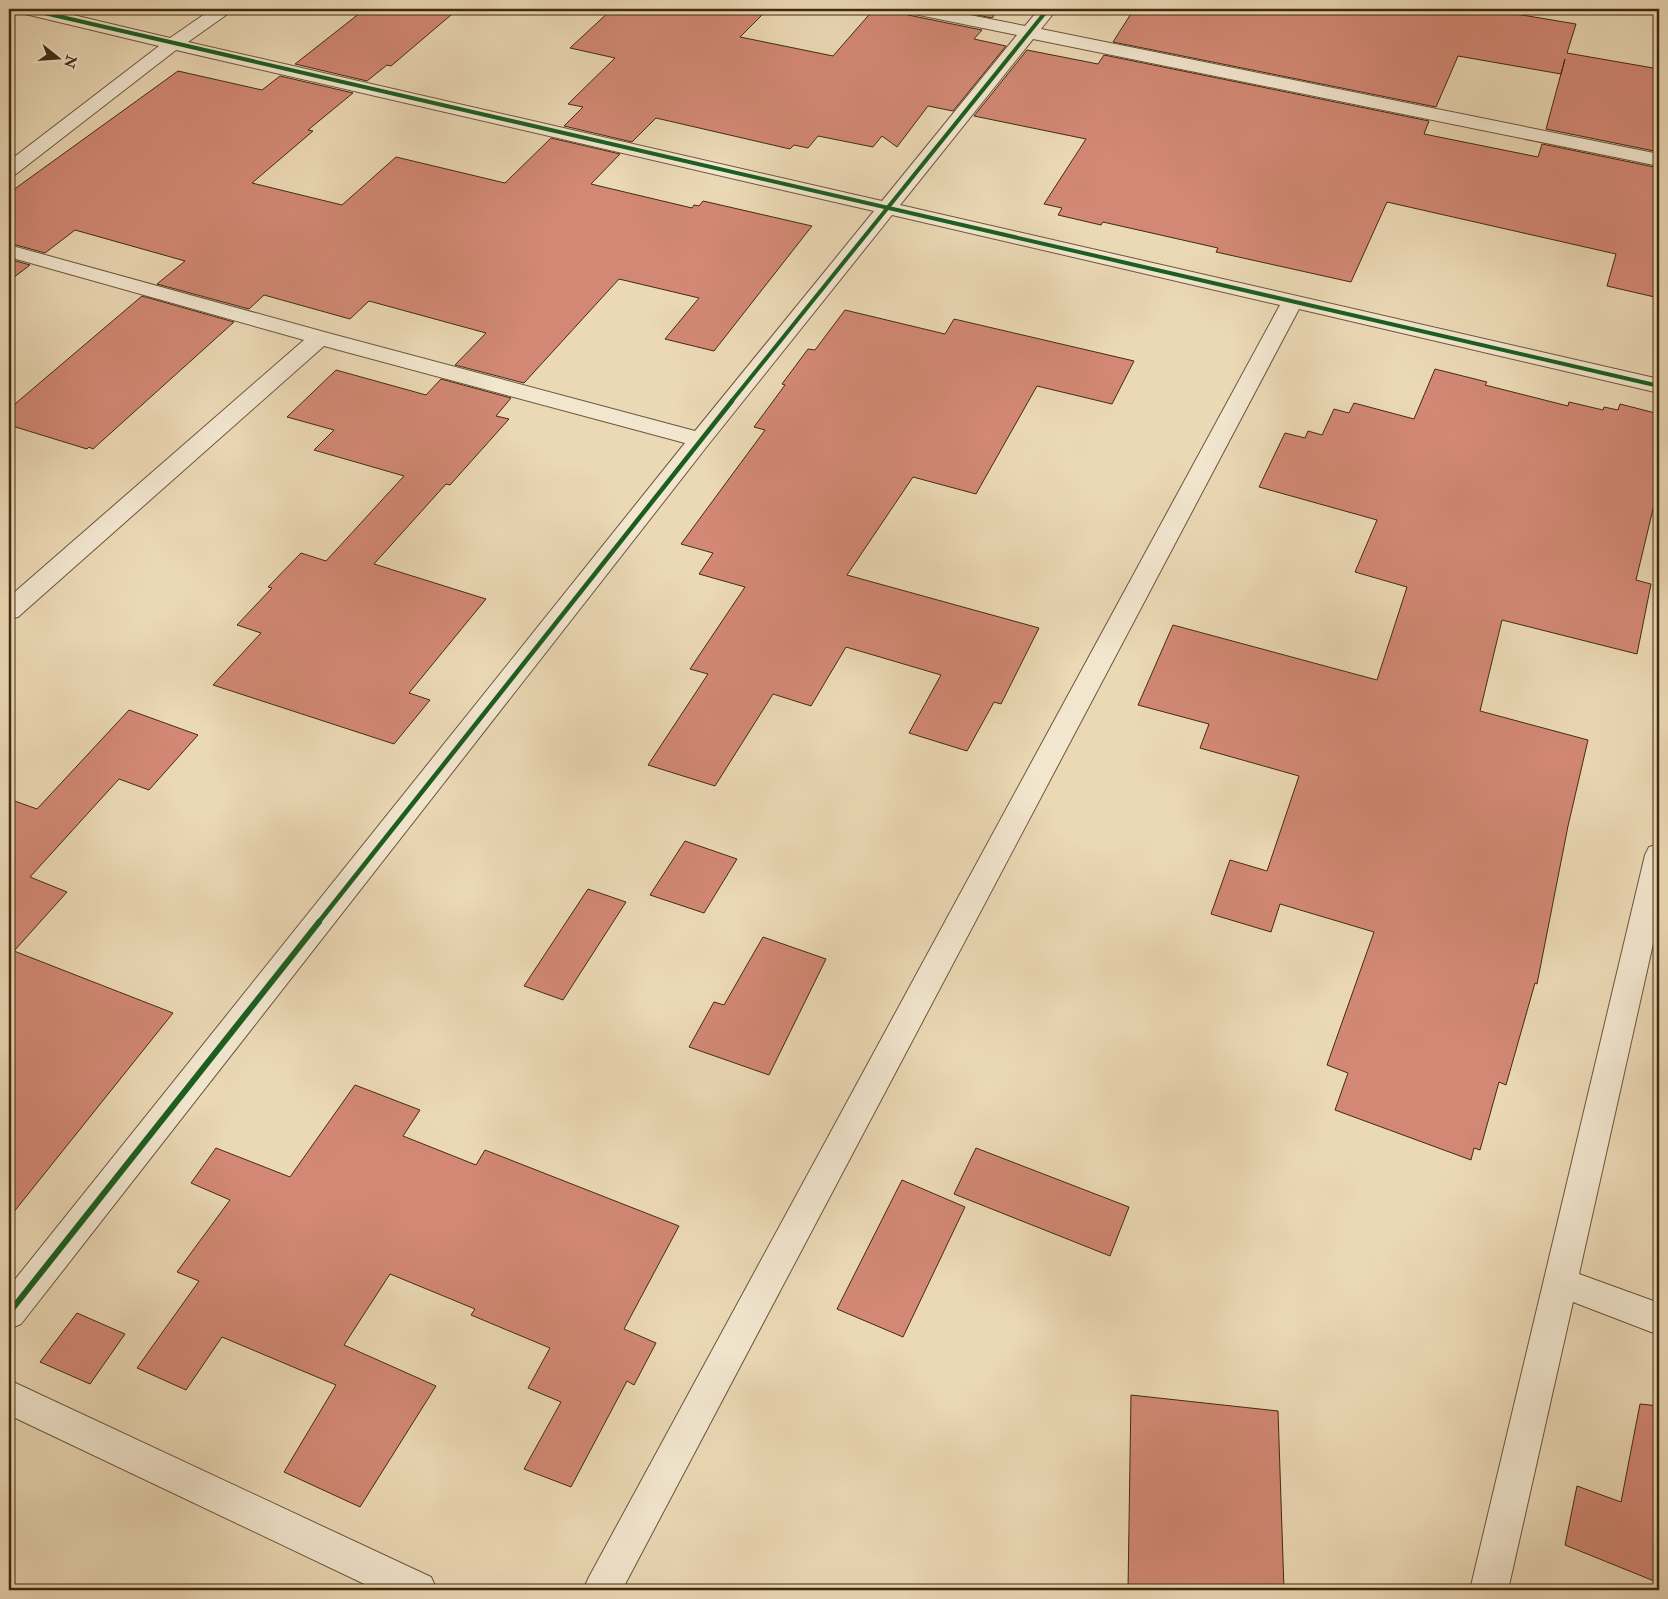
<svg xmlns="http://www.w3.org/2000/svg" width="1668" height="1599" font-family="'IM FELL Double Pica',serif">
	<rect width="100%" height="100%" fill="#ebd8b5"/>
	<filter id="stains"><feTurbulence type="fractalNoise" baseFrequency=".004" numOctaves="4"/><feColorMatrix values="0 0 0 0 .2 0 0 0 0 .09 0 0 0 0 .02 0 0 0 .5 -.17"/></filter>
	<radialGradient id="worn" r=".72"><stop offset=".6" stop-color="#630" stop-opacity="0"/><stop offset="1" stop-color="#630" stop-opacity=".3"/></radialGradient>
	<g fill="#d28874" stroke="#412b11">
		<polygon points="365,9 458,9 391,66 387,65 367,81 295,64"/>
		<polygon points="612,9 768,9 740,37 833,56 874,9 903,9 908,15 982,30 974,39 1006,46 953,111 928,106 897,147 882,136 873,147 818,136 808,148 794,145 790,149 656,118 632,142 564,126 583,107 568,104 615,58 570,48"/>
		<polygon points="947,9 999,9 992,18"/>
		<polygon points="1134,9 1486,9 1576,24 1567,53 1659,69 1659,152 1546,129 1565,59 1561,74 1458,56 1436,107 1113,42"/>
		<polygon points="1027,50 1098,64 1104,55 1429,121 1424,134 1538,157 1542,144 1659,168 1659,298 1607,286 1616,254 1387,202 1351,282 1216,252 1218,248 1103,222 1101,225 1058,215 1062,208 1044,204 1086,139 974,116"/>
		<polygon points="178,71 262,90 280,76 353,93 308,130 313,131 252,183 342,205 396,157 505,183 551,138 620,154 591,184 692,208 694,205 699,206 703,201 812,226 714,351 665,339 699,298 619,279 524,383 455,365 486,333 369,301 350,319 264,295 249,309 157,284 185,261 75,230 45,253 9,243 9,193"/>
		<polygon points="9,259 30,265 9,281"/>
		<polygon points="142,296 234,322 93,449 89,447 87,449 9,425 9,409"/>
		<polygon points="845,310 945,334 954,319 1134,361 1112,404 1037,386 976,494 913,477 847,575 1039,628 1001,704 994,702 967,751 909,733 941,675 846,647 811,706 773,694 715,786 648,765 708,674 690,669 745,587 699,574 713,553 681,544 765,430 754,427 785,385 782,384 808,349 815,350"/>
		<polygon points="1435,369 1487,382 1485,385 1568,406 1569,402 1603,410 1604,407 1618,410 1620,404 1659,414 1659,484 1636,580 1651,584 1637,654 1502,620 1480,711 1588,740 1568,826 1537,984 1535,983 1506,1085 1499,1082 1480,1150 1474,1148 1471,1160 1335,1110 1348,1073 1327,1065 1374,932 1280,904 1271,932 1211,914 1230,860 1267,871 1299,776 1200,748 1209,724 1138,705 1173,625 1377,680 1407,587 1355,572 1377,520 1259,487 1285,433 1305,438 1308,431 1322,435 1334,409 1349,413 1354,403 1414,419"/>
		<polygon points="336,370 426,395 441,379 511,398 496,416 509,419 450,485 446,484 374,564 486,599 409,693 430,700 394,744 213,685 261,633 237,625 272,588 268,587 301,553 326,561 404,476 314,450 334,430 287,417"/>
		<polygon points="129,710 198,735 149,790 119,779 30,877 67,892 14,951 173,1013 9,1218 9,799 37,809"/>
		<polygon points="685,841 737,859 704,913 650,895"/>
		<polygon points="588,889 626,902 563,1000 524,986"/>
		<polygon points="763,937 826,959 769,1075 689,1047 714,1002 724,1005"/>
		<polygon points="355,1085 420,1110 403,1136 476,1165 485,1150 679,1226 624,1329 656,1343 634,1385 627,1381 571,1487 524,1469 561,1402 528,1388 550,1348 471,1315 475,1309 390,1274 344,1345 436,1386 360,1507 284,1472 336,1385 222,1337 186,1390 137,1368 199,1281 177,1272 230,1200 191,1183 216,1148 290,1177"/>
		<polygon points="976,1148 1129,1207 1110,1256 954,1194"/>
		<polygon points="902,1180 965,1207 903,1337 837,1309"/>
		<polygon points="77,1313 125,1334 90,1384 40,1362"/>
		<polygon points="1131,1395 1278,1411 1284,1590 1128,1590"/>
		<polygon points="1640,1404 1659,1406 1659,1583 1565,1545 1577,1486 1621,1502"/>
	</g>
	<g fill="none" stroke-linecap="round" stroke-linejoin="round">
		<g stroke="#6c563a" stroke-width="2">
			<g id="minor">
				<polygon points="18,9 48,9 170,38 212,9 232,9 229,13 188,42 882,201 1017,35 914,14 908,13 905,9 939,9 1025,26 1039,9 1057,9 1041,29 1659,154 1659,166 1033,39 900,205 1659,379 1659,393 1299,309 622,1590 583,1590 589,1577 1280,305 892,215 708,445 21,1324 9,1329 9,1287 685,443 324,346 18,617 9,619 9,597 304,340 9,257 9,245 328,333 695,431 874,211 176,50 16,174 9,176 9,161 159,46 21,13"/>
				<polygon points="1659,844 1659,917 1579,1274 1659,1303 1659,1335 1573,1302 1508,1590 1470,1590 1645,855 1649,847"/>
				<polygon points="9,1380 431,1577 437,1590 377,1590 9,1415"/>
			</g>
		</g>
		<use href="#minor" fill="#f2e6cf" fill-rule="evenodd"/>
		<g stroke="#f2e6cf" stroke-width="6">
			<g id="cycleway-far2">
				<polyline points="27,9 1659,386"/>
				<polyline points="731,402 1048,9"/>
			</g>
		</g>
		<g stroke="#f2e6cf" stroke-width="8">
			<polyline id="cycleway-far1" points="318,923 732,401"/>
		</g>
		<g stroke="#f2e6cf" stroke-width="9">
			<polyline id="cycleway" points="9,1313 319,922"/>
		</g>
		<use href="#cycleway-far2" stroke="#1b5e20" stroke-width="4"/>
		<use href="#cycleway-far1" stroke="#1b5e20" stroke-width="4.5"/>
		<use href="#cycleway" stroke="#1b5e20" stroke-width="6"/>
	</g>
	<rect width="1668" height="1599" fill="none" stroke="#ebd8b5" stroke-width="30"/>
	<rect x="10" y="10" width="1648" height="1579" fill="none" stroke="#412b11" stroke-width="2.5"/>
	<rect x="15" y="15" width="1638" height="1569" fill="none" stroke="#412b11"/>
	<g transform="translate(58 58) rotate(107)" stroke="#f2e6cf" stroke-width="4" paint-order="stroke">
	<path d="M0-4L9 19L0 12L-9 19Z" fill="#412b11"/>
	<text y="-8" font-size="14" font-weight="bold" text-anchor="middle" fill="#412b11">N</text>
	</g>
	<rect width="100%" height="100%" filter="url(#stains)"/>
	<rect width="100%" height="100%" fill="url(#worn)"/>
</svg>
